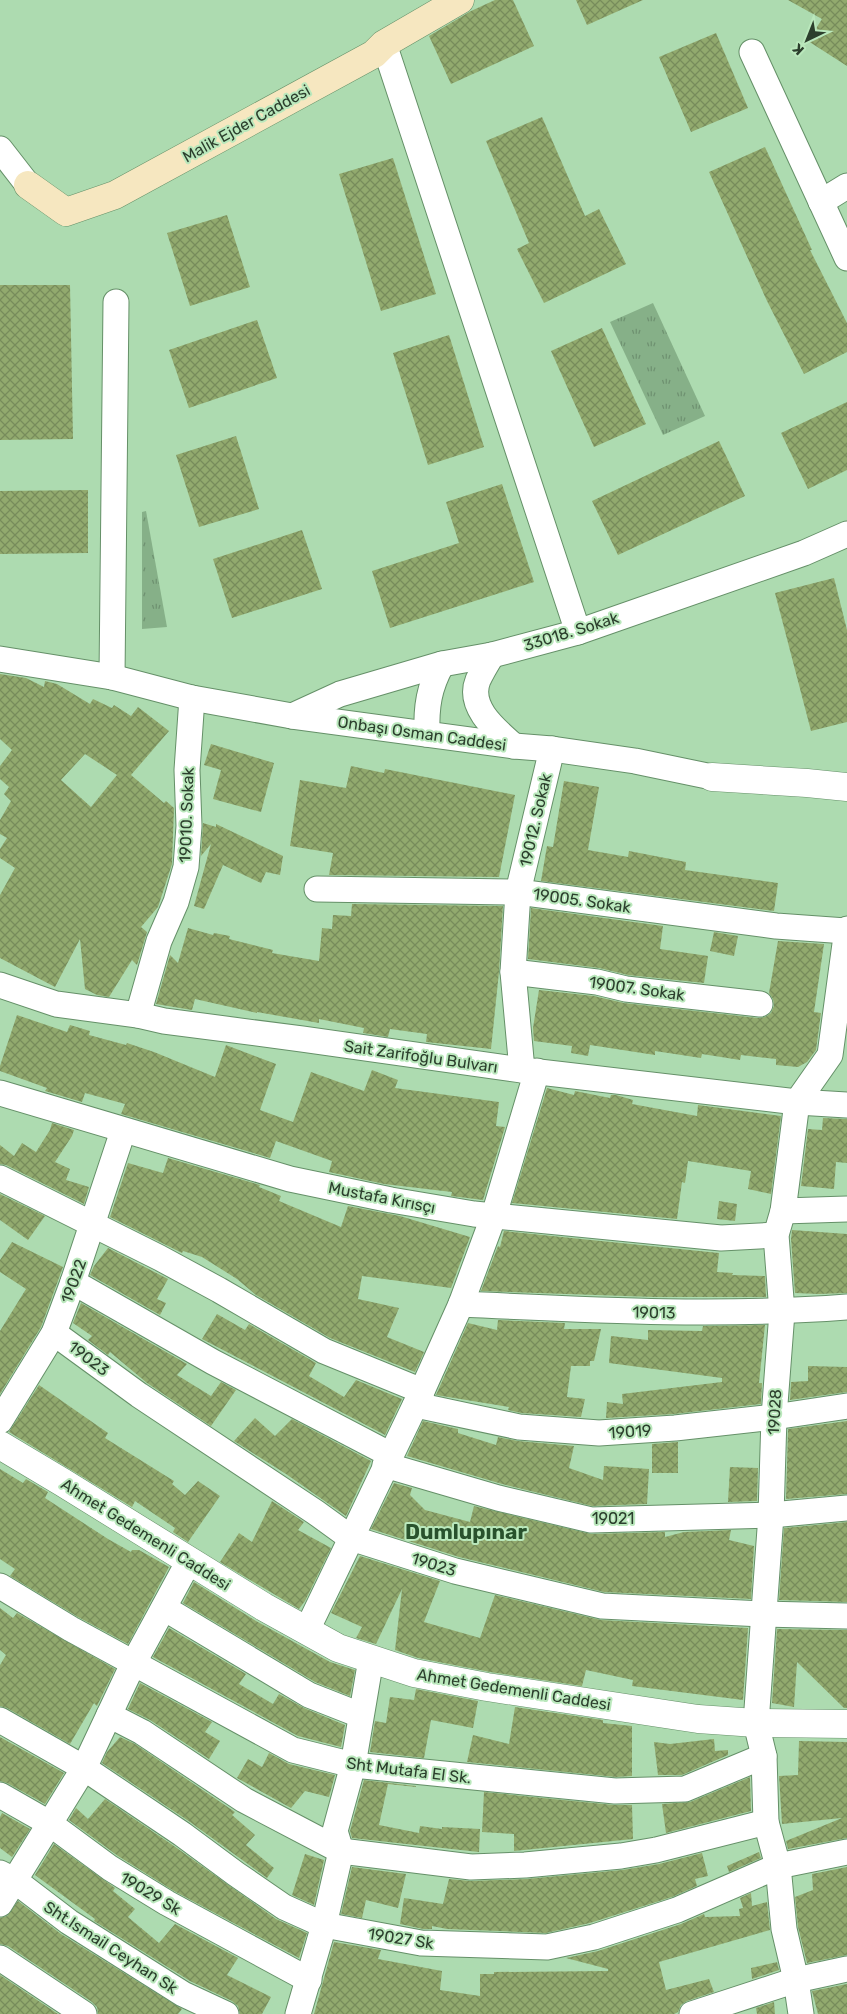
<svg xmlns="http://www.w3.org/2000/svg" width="847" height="2014" font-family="Rubik,sans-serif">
	<defs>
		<pattern id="grass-tufts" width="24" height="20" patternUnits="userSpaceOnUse" patternTransform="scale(1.25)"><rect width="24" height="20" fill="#86b088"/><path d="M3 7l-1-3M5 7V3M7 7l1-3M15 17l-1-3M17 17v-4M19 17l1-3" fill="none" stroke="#6e9170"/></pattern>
		<pattern id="building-cross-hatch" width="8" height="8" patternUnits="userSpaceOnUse" patternTransform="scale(1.25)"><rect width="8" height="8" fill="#92aa6e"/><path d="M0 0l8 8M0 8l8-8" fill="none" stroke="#778c5b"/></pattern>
	</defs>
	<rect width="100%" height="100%" fill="#addbb0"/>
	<g fill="url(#grass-tufts)">
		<polygon points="653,303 705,416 663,435 610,322"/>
		<polygon points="146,511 167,627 142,629 142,512"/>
	</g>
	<g fill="url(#building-cross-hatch)" fill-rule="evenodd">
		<polygon points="495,0 513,0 534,46 451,84 429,36 471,11"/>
		<polygon points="576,0 643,0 587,25"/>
		<polygon points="788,0 847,0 847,66 808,41 822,19"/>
		<polygon points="716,33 748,108 691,132 659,57"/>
		<polygon points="542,117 585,216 599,209 626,264 544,303 517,249 529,243 486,141"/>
		<polygon points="765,147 812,250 810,250 847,323 847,352 804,374 767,301 709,172"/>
		<polygon points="393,158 436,294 381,311 339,174"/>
		<polygon points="227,215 250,287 190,306 167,233"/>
		<polygon points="0,285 70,285 73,439 0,440"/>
		<polygon points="257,320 277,378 189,408 169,350"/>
		<polygon points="602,328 646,424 594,447 551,351"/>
		<polygon points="449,335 484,447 428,465 393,353"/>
		<polygon points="847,402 847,470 808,489 781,433"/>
		<polygon points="236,436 259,509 199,527 176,455"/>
		<polygon points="719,441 745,496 618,555 592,501"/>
		<polygon points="502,484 534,582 390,628 372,571 459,543 446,502"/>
		<polygon points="88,490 88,553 0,554 0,491"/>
		<polygon points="302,530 322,589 232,618 213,559"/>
		<polygon points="834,578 847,630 847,722 811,731 775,593"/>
		<path d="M0,674L26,678L44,687L45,681L57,684L90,704L93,699L112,708L114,705L131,716L138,707L169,731L131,775L164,803L166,801L174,808L172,864L158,907L141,927L147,932L137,965L132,960L109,997L97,995L85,989L80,939L55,987L0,958V895L15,868L0,858V849L7,838L0,834V820L11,801L4,794L9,787L0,779V766L12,750L0,739ZM85,754L117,775L91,807L61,780Z"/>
		<polygon points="211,744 274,763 261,812 213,799 221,770 204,765"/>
		<polygon points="351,766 384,773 385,769 515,795 499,877 329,875 333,853 290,846 300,780 346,788"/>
		<polygon points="564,781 599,787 588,850 628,857 629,851 686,862 685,870 778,883 774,911 541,881 547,846 553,847"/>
		<polygon points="203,823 216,827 216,824 283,856 280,875 266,872 261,883 223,865 204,909 194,906 211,844 201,856"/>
		<polygon points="352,904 503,906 499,972 491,1049 426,1042 427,1034 390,1029 388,1037 363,1033 364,1028 319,1019 319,1023 257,1012 257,1013 195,999 192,1010 156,1004 170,955 178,963 188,928 213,935 214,933 230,936 229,939 273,950 272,953 319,961 322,928 332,929 333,915 351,916"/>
		<polygon points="531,908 663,926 660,949 708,956 704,983 628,975 599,968 528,959"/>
		<polygon points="714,932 738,936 734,956 710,951"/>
		<polygon points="778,941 824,944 814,1012 821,1013 816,1050 807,1062 798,1067 776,1065 776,1059 741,1055 740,1060 702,1054 701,1058 655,1051 655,1055 590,1045 588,1056 571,1053 572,1046 534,1041 533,1028 539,990 594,996 624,1003 758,1018 765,1017 771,1013 774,1006 773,999 769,993"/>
		<polygon points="17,1015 67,1032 70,1025 90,1031 89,1035 126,1045 127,1043 154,1052 215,1077 226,1045 276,1064 260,1110 293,1122 311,1072 364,1091 372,1070 398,1080 395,1088 499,1102 496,1126 505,1127 483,1200 451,1196 452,1192 384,1184 329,1172 332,1161 276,1141 270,1158 121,1114 125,1104 85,1093 82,1102 45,1091 47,1088 0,1071 0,1066"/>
		<polygon points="547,1088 574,1095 575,1091 610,1098 611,1095 616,1095 633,1100 632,1104 697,1116 698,1105 781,1116 771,1194 748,1189 751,1171 688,1161 685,1183 682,1182 677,1219 512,1203"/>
		<polygon points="823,1118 847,1119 847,1163 836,1162 834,1189 801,1186 808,1129 822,1130"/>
		<polygon points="52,1123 74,1130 72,1136 55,1162 70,1169 66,1180 89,1187 84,1204 6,1165 0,1164 0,1145 14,1156 22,1143 36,1152 50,1130"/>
		<polygon points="168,1158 260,1185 259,1187 281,1196 279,1201 341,1227 348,1206 400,1216 470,1237 451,1288 362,1276 358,1299 399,1308 387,1337 424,1352 415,1372 330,1338 256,1295 237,1279 202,1257 183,1251 182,1253 110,1217 128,1163 163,1173"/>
		<polygon points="0,1194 45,1216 28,1240 0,1220"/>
		<polygon points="719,1201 737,1204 735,1221 717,1219"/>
		<polygon points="792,1230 847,1234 847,1293 819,1294 795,1293 791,1239"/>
		<polygon points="504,1231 719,1253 717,1272 733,1273 732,1275 765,1276 766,1297 654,1297 481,1291 498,1246 500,1247"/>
		<polygon points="12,1242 63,1267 41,1327 0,1394 0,1331 26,1289 0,1272 0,1260"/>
		<polygon points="108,1248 168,1279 157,1299 166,1303 160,1315 90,1275 94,1266"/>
		<polygon points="81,1303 187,1364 177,1375 211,1396 221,1382 236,1390 211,1426 147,1383 110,1352 108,1355 88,1340 92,1336 73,1323"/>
		<polygon points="217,1314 245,1330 249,1324 316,1363 309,1376 344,1397 356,1380 402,1399 385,1435 202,1339"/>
		<polygon points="498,1320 565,1323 564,1329 601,1329 594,1361 590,1361 590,1366 571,1366 567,1397 585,1399 581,1417 521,1413 508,1410 509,1407 436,1395 468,1323 497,1330"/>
		<polygon points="765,1325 759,1383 762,1383 761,1404 674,1414 606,1418 607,1402 623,1404 622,1394 722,1382 722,1378 609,1363 611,1336 648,1340 648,1330 702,1331 703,1326"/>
		<polygon points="808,1366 847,1367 847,1392 790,1400 791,1382 808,1381"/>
		<polygon points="39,1385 108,1433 105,1438 174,1481 172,1484 185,1495 198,1481 220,1496 188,1542 173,1532 175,1528 135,1501 132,1507 9,1432"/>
		<polygon points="255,1418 275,1436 292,1419 371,1461 346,1516 286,1474 234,1441"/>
		<polygon points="423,1421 458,1429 458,1433 496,1445 498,1437 518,1441 574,1446 569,1468 603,1480 604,1466 649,1469 647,1504 592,1506 502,1484 407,1456"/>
		<polygon points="847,1421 847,1494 786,1499 788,1429"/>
		<polygon points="678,1442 678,1473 652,1473 652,1444"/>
		<polygon points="730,1467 758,1468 757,1501 728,1502"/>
		<polygon points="0,1469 23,1483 26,1479 48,1492 45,1498 108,1539 131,1552 132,1550 139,1550 169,1567 128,1644 78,1617 10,1576 15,1569 0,1559"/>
		<polygon points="394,1483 412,1488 410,1495 425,1510 470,1522 474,1506 591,1534 665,1532 665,1537 684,1532 731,1530 729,1540 754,1546 751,1599 604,1592 459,1557 371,1529"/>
		<polygon points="272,1501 304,1522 298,1530 331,1548 305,1601 299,1609 220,1562 239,1533 252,1542"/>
		<polygon points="847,1522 847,1602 779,1600 784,1528"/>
		<polygon points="360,1556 440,1581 424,1622 480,1638 495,1595 601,1620 748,1628 743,1700 632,1686 633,1680 586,1670 582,1686 490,1672 418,1658 395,1650 402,1589 376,1644 356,1638 362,1627 331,1613"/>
		<polygon points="194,1582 256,1621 330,1662 355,1670 350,1696 315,1682 183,1603"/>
		<polygon points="0,1608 13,1618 17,1613 115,1669 97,1706 94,1703 70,1744 7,1708 0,1706 0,1665 6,1655 0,1650"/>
		<polygon points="169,1628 246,1674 239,1684 273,1704 279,1694 304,1708 345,1725 341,1747 298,1736 153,1657"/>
		<polygon points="777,1629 847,1630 847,1708 844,1708 797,1662 794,1707 772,1703"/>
		<polygon points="140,1683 212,1722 205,1732 220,1741 209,1759 150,1720 128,1709"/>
		<polygon points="416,1689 478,1701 473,1728 431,1720 424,1758 370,1752 375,1721 386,1723 390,1697 414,1700"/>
		<polygon points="515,1707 603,1720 603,1723 632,1726 632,1776 616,1777 467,1762 473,1735 509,1744"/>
		<polygon points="0,1737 64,1773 45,1804 7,1783 0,1781"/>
		<polygon points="120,1737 135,1744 235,1812 232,1815 255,1835 246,1845 274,1868 267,1878 190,1822 102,1763 107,1752"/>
		<polygon points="714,1739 715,1751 728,1750 728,1755 682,1775 658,1775 654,1742 670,1744"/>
		<polygon points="799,1741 847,1742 847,1838 788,1849 786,1841 842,1818 782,1824 779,1776 798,1775"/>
		<polygon points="269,1753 289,1764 335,1775 329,1797 305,1791 291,1808 237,1778 248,1759 262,1767"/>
		<polygon points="750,1777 751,1811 666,1833 662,1804 690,1802"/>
		<polygon points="364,1780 416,1786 416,1787 388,1784 379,1825 419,1833 420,1826 442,1829 442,1827 480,1829 479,1852 352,1838 350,1831"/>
		<polygon points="484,1792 614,1805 632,1805 633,1839 514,1851 514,1834 482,1832"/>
		<polygon points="105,1799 174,1846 276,1919 307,1933 299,1958 174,1891 118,1856 69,1820 76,1808 88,1819"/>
		<polygon points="2,1813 30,1829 12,1857 0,1848 0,1817"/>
		<polygon points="54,1844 115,1888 113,1891 135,1909 128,1917 159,1943 175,1924 238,1958 227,1975 271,1997 262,2014 240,2014 238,2006 232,2001 190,1981 94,1921 95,1919 35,1875"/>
		<polygon points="759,1852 761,1858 729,1872 727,1866"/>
		<polygon points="702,1853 708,1876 695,1879 697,1886 672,1897 590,1923 546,1933 447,1929 432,1926 432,1929 423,1929 400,1924 404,1898 443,1904 449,1879 471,1881 526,1879 622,1870 659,1864"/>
		<polygon points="305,1854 324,1860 314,1905 292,1895"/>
		<polygon points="352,1867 406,1874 398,1908 366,1900 362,1918 341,1914"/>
		<polygon points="847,1867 847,1955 807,1963 798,1927 795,1897 813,1890 812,1874"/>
		<polygon points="751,1893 752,1906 767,1902 770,1930 659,1962 666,1990 709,1979 714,1992 687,2001 681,2005 678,2012 674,2014 314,2014 334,1942 381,1950 378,1959 442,1971 440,1990 480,1996 480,1974 494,1974 494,1972 608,1971 608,1969 566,1958 598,1951 681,1924 704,1914 705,1917 740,1916 739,1909 743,1908 740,1898"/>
		<polygon points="18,1901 61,1934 182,2009 178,2014 98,2014 97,2007 92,2002 8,1946 0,1944 0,1918 7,1916"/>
		<polygon points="777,1962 779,1970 752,1979 751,1968"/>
		<polygon points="0,1975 58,2014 0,2014"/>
		<polygon points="847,1984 847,2014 818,2014 812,1991"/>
		<polygon points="774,2002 775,2014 757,2014 756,2008"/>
	</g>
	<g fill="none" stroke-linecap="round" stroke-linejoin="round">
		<g stroke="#659068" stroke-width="27">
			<g id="minor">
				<polyline points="384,44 578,632"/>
				<polyline points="752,52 847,258"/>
				<polyline points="0,149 28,185"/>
				<polyline points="821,202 847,186"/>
				<path d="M492,655C487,663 482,671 478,680C467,707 496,730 514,746"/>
				<polyline points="0,659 112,677 192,698 292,716 514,746 552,749 635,761 712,777"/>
				<polyline points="112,677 116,302"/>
				<polyline points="292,716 340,694 442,664 492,655 578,632 804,553 847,534"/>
				<path d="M427,734C426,707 429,687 442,664"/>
				<polyline points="317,889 518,892 776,926 846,931"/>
				<polyline points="513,972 597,982 626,989 760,1004"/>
				<polyline points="0,985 56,1004 138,1015 164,1021 302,1039 522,1070 797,1102 847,1105"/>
				<polyline points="138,1015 159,941 176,902 186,867 189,826 187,770 192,698"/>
				<polyline points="522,1070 513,972 518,892 552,749"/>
				<polyline points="0,1093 290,1179 391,1200 474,1214 721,1238 776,1235"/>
				<polyline points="797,1102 783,1211 776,1235 782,1312 774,1417 771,1515 756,1723 764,1756 766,1822 778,1866 784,1929 796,1980 801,2014"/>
				<polyline points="797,1102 830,1055 847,929"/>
				<polyline points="0,1178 160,1258 219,1290 324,1351 422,1391"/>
				<polyline points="783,1211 847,1209"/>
				<polyline points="73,1282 213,1362 391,1455"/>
				<path d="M461,1304C590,1310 718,1317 847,1307"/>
				<polyline points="54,1333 139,1395 315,1512 351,1538 455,1571 602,1606 762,1614 847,1616"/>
				<polyline points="415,1406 416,1405 519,1427 599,1433 675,1428 774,1417 847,1406"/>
				<polyline points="0,1421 54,1333 73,1282 123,1131"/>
				<polyline points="385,1465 498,1498 591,1520 771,1515 847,1508"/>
				<polyline points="0,1586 71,1629 293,1750 353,1765 615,1791 685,1789 764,1756"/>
				<polyline points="164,1608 309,1695 360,1715"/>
				<polyline points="307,1630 422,1391 461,1304 494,1215 537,1071"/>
				<polyline points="109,1715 142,1732 244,1800 341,1851 471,1867 525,1865 621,1856 656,1850 766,1822"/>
				<polyline points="0,1720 84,1768 182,1834 236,1874 284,1907 324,1925 421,1943 547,1947 594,1937 677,1910 778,1866 847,1852"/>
				<polyline points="0,1795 49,1823 110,1868 167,1903 309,1980"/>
				<polyline points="0,1873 14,1880 69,1922 183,1994 226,2014"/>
				<polyline points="0,1904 84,1768 133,1664 189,1561"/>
				<polyline points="0,1958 84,2014"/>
				<polyline points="298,2014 324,1925 341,1851 335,1831 353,1765 371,1659"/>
				<polyline points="692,2014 796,1980 847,1969"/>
			</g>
		</g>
		<g stroke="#659068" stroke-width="29">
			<g id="tertiary">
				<polyline points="712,777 807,783 847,787"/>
				<polyline points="0,1445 62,1482 264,1607 338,1648 414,1673 487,1687 698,1719 756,1723 847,1724"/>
			</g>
		</g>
		<g stroke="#659068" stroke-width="29">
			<polyline id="secondary" points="28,185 66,212 115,195 374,54 384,44 460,0"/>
		</g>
		<use href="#minor" stroke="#fff" stroke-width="25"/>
		<use href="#tertiary" stroke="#fff" stroke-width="28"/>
		<use href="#secondary" stroke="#f6e7c0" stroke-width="28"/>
	</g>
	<g text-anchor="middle" stroke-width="4" stroke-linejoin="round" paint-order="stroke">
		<g font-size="16" fill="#2c3f2d" stroke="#bae8bc">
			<text transform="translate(246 123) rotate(-29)" y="6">Malik Ejder Caddesi</text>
			<text transform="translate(571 631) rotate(-17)" y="6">33018. Sokak</text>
			<text transform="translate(422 733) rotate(8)" y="6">Onbaşı Osman Caddesi</text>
			<text transform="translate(186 815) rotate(-88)" y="6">19010. Sokak</text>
			<text transform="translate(535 820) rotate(-77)" y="6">19012. Sokak</text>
			<text transform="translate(582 900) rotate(8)" y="6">19005. Sokak</text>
			<text transform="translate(637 988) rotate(8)" y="6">19007. Sokak</text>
			<text transform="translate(421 1056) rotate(8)" y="6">Sait Zarifoğlu Bulvarı</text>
			<text transform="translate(382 1197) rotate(11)" y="6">Mustafa Kırısçı</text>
			<text transform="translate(73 1281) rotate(-70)" y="6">19022</text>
			<text transform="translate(654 1312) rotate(1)" y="6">19013</text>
			<text transform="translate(89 1358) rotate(37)" y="6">19023</text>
			<text transform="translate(774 1412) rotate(-87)" y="6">19028</text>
			<text transform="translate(630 1431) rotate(-4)" y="6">19019</text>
			<text x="613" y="1524">19021</text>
			<text transform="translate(146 1534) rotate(32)" y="6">Ahmet Gedemenli Caddesi</text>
			<text transform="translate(434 1564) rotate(17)" y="6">19023</text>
			<text transform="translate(514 1689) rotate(9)" y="6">Ahmet Gedemenli Caddesi</text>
			<text transform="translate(409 1770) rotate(7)" y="6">Sht Mutafa El Sk.</text>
			<text transform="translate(151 1893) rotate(31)" y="6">19029 Sk</text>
			<text transform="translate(401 1938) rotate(9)" y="6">19027 Sk</text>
			<text transform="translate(111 1947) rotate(33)" y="6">Sht.Ismail Ceyhan Sk</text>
		</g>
		<g font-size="21" font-weight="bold" fill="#29522d" stroke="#bae8bc">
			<text x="466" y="1539">Dumlupınar</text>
		</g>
	</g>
	<g transform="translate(807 40) rotate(223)" stroke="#bae8bc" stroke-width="4" paint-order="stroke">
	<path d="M0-4L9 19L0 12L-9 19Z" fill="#2c3f2d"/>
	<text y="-8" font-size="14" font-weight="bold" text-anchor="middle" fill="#2c3f2d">K</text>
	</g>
</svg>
